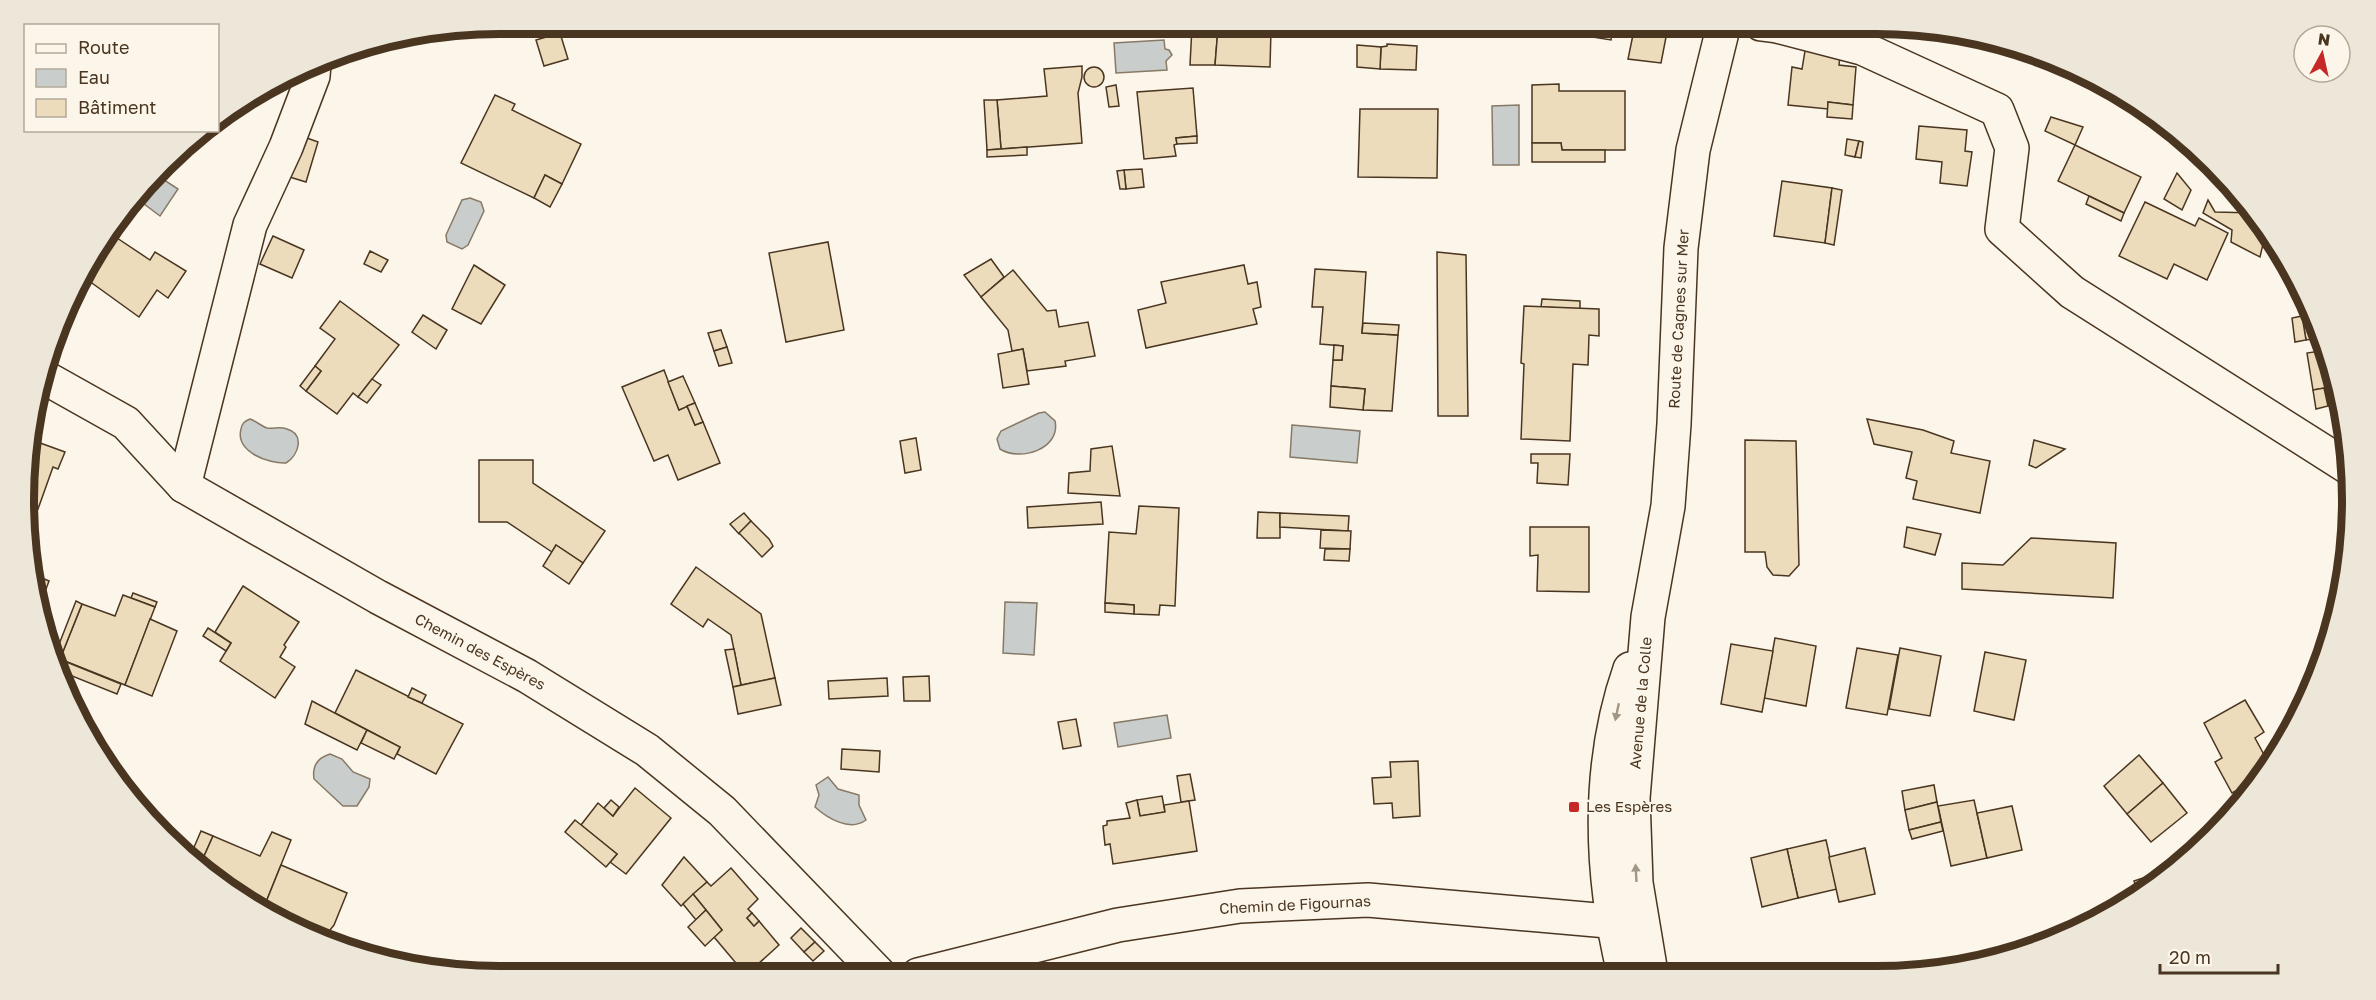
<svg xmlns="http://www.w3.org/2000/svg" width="2376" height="1000" font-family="'Golos Text',sans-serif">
	<rect width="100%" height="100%" fill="#fbf6e9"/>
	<g fill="#c9cecd" stroke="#887966" stroke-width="1.5">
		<polygon points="1164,40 1165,49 1169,50 1172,55 1166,61 1167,70 1116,73 1114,43"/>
		<polygon points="1519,105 1519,165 1493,165 1492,106"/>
		<polygon points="158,176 178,189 160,216 139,200"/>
		<polygon points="470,198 481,202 484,211 468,245 462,249 447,242 446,235 462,200"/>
		<path d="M1045,412L1055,421C1061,449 1020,462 1000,449L997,439L1001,431L1039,413Z"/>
		<path d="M250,419C256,421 261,426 267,428C274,429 280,426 287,429C305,434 299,455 286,463C269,464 235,452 241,429C242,423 245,421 250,419Z"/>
		<polygon points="1292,425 1360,431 1357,463 1290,457"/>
		<polygon points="1005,602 1037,603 1034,655 1003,653"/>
		<polygon points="1167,715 1171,738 1118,747 1114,723"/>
		<path d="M330,754L342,759L353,772L370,779L369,787L357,806H343L314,779C312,766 317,758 330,754Z"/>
		<path d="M828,777L838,789L859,795V805L866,820C850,832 827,818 815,807L819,795L816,785Z"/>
	</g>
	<g fill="#ecdcbc" stroke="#4a3520" stroke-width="1.5">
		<polygon points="538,24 559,24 560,30 540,34"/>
		<polygon points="1540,24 1613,24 1611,40 1554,31 1555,26"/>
		<polygon points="1635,25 1667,32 1661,63 1628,59"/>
		<polygon points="1192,27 1218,28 1215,65 1190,65"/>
		<polygon points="1218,28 1271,30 1270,67 1215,65"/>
		<polygon points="560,33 568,59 544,66 536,40"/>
		<polygon points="1387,44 1417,46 1416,70 1380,69 1381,47 1387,46"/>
		<polygon points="1357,45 1381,47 1380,69 1357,67"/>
		<polygon points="1805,51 1840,56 1839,65 1856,67 1853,105 1828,102 1828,109 1788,105 1792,67 1802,69"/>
		<polygon points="1082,66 1082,77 1078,93 1082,143 1001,149 997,100 1047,96 1044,69"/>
		<circle cx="1094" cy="77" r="10"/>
		<polygon points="1559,84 1559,91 1625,91 1625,150 1562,150 1561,143 1532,143 1532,85"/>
		<polygon points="1116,85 1119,106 1109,107 1106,87"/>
		<polygon points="1193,88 1197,136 1176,138 1177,144 1174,145 1176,156 1144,159 1137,92"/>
		<polygon points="495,95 515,104 512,110 581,144 562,184 545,175 534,198 461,163"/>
		<polygon points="984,100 997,100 1001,149 987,150"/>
		<polygon points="1828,102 1853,105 1852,119 1827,117"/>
		<polygon points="1360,109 1438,109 1437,178 1358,177"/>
		<polygon points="2051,117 2083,127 2075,145 2045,131"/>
		<polygon points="1919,126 1967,130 1965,151 1972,152 1967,186 1940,183 1942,162 1916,159"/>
		<polygon points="296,134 318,142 306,182 283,175"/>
		<polygon points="1197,136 1197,143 1177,144 1176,138"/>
		<polygon points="1847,139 1859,141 1855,157 1845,155"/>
		<polygon points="1859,141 1863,142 1861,158 1855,157"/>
		<polygon points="1532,143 1561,143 1562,150 1605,150 1605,162 1532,162"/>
		<polygon points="2075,145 2141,177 2124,213 2058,181"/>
		<polygon points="1027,147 1027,155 987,157 987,150"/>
		<polygon points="1142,169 1144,187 1126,189 1124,170"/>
		<polygon points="1124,170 1126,189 1120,189 1117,171"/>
		<polygon points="2177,173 2191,190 2182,210 2164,199"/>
		<polygon points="545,175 562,184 550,207 534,198"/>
		<polygon points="1782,181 1832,188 1825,243 1774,236"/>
		<polygon points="1832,188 1842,190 1834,245 1825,243"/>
		<polygon points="2089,196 2124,213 2121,221 2086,204"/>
		<polygon points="2208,200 2215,212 2256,213 2266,231 2260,257 2231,242 2232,230 2203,213"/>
		<polygon points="2145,202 2195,226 2199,218 2228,233 2207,280 2174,264 2167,279 2119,256"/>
		<polygon points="111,234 150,260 155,252 186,271 168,298 157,290 139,317 85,278 86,275 83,274 88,262"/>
		<polygon points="273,236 304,250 292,278 260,264"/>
		<polygon points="828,242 844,330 786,342 769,253"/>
		<polygon points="370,251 388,260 381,272 364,264"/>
		<polygon points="1437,252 1466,255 1468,416 1438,416"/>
		<polygon points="991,259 1004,277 981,297 964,275"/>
		<polygon points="474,265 505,285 481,324 452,309"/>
		<polygon points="1244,265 1248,284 1257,282 1261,307 1253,309 1257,324 1146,348 1138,310 1166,303 1161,282"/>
		<polygon points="1315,269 1366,272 1362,333 1398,335 1392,411 1363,410 1365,389 1331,386 1333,360 1342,360 1343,346 1320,344 1323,307 1312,307"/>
		<polygon points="1013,270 1047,311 1056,310 1059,327 1088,322 1095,356 1065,361 1066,366 1027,371 1023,349 1012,351 1008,330 981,297"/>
		<polygon points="2296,286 2300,286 2303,290 2312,314 2302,316"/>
		<polygon points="1542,299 1580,301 1580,309 1541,307"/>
		<polygon points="340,301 399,345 358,397 353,393 337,414 306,391 321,371 315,366 335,339 320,328"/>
		<polygon points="1524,306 1599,309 1599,336 1589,335 1588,365 1573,364 1570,441 1521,439 1524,364 1521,363"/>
		<polygon points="2312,314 2321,338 2306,340 2302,316"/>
		<polygon points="423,315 447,330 436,349 412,332"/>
		<polygon points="2302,316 2306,340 2295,342 2292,318"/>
		<polygon points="1363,323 1399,325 1398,335 1362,333"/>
		<polygon points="721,330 727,347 714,351 708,333"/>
		<polygon points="1334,345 1343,346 1342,360 1333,360"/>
		<polygon points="727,347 732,363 719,366 714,351"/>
		<polygon points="1023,349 1029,384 1003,388 998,354"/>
		<polygon points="2326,350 2336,377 2340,404 2328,406 2324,388 2313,390 2307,353"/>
		<polygon points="315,366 321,371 306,391 300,386"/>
		<polygon points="664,370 679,410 687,406 695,425 703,422 720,463 678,480 668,455 654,461 622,387"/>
		<polygon points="683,376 695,403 679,410 668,382"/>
		<polygon points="372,379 381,385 367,403 358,397"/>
		<polygon points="1331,386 1365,389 1363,410 1330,407"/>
		<polygon points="2324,388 2328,406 2316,409 2313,390"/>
		<polygon points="695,403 703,422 695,425 687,406"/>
		<polygon points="1867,419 1923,430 1954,441 1951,453 1990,461 1980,513 1913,499 1917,481 1906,478 1912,452 1874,444"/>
		<polygon points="916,438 921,470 905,473 900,441"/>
		<polygon points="32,440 65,452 58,469 53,467 38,509 30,506"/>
		<polygon points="1745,440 1796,441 1799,565 1789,576 1773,575 1767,567 1765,552 1745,552"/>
		<polygon points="2034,440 2065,449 2036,468 2029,465"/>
		<polygon points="1112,446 1120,496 1068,493 1069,473 1090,471 1091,449"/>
		<polygon points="1531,454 1570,454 1568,485 1537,483 1538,463 1531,463"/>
		<polygon points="479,460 533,460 533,483 605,531 583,563 556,545 552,552 507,522 479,522"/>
		<polygon points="1101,502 1103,524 1028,528 1027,507"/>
		<polygon points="1139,506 1179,508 1175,606 1160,605 1159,615 1134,614 1134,605 1105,603 1109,532 1136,534"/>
		<polygon points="1258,512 1280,513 1280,538 1257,538"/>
		<polygon points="744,513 751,521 739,534 730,524"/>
		<polygon points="1280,513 1349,516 1348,531 1280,527"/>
		<polygon points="751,521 769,539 773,546 762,557 739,533"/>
		<polygon points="1530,527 1589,527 1589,592 1537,591 1538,555 1530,556"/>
		<polygon points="1907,527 1941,534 1935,555 1904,547"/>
		<polygon points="1321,530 1351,531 1350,549 1320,548"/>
		<polygon points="2031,538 2116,543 2113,598 1962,589 1962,563 2003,565"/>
		<polygon points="556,545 583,563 569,584 543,566"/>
		<polygon points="1325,549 1350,549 1349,561 1324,560"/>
		<polygon points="696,567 761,614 775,678 741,685 731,635 708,619 703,627 671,604"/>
		<polygon points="30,573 49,581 39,608"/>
		<polygon points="243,586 299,622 284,645 286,647 280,657 295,667 275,698 220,661 231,643 215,632"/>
		<polygon points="133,593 157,602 155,607 131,598"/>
		<polygon points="123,595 155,607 125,685 60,659 82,604 115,616"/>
		<polygon points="76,601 82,604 60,659 54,657"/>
		<polygon points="1105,603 1134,605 1134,614 1105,612"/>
		<polygon points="150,619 177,631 152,696 125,685"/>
		<polygon points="208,628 231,643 226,651 203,636"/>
		<polygon points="1775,638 1816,646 1806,706 1764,698"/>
		<polygon points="1731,644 1773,651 1762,712 1721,704"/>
		<polygon points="1857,648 1898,655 1887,715 1846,708"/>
		<polygon points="1900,648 1941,656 1930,716 1889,709"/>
		<polygon points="734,649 741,685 733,687 725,650"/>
		<polygon points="1985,652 2026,660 2014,720 1974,711"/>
		<polygon points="54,657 121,684 117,694 57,670 52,660"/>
		<polygon points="356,670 463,724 436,774 397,754 400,747 335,713"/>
		<polygon points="929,676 930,701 904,701 903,677"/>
		<polygon points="775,678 781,705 738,714 733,687"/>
		<polygon points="887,678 888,696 829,699 828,681"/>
		<polygon points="412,688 426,695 422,703 408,697"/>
		<polygon points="2245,700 2264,732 2255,738 2268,762 2261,777 2232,793 2215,762 2222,758 2204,723"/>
		<polygon points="312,701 367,730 357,750 305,724"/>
		<polygon points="1076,719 1081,746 1063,749 1058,722"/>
		<polygon points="367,730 400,747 394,759 361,743"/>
		<polygon points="842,749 880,751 879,772 841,769"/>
		<polygon points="2139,755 2163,783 2127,814 2104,786"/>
		<polygon points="1418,761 1420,816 1393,818 1392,803 1374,804 1372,778 1391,777 1390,762"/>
		<polygon points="1190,774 1195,800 1181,802 1177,776"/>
		<polygon points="2163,783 2187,813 2151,842 2127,814"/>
		<polygon points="1934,785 1937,802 1905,810 1902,791"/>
		<polygon points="635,788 671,818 626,874 610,862 617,854 581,825 598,803 613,816"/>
		<polygon points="1162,796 1165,812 1140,816 1137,800"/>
		<polygon points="611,800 619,807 613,816 604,808"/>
		<polygon points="1137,800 1140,816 1165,812 1164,805 1189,801 1197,851 1113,864 1110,844 1105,845 1103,826 1107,825 1107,821 1130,818 1126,803"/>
		<polygon points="1974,800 1987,858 1951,866 1938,806"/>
		<polygon points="1937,802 1941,822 1909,830 1905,810"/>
		<polygon points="2012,806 2022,850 1987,858 1977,813"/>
		<polygon points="575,820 617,854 606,867 565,832"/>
		<polygon points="1941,822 1943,831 1912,839 1909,830"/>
		<polygon points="201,831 213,836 201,863 189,859"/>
		<polygon points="272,832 291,840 262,912 211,875 213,869 201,863 213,836 260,856"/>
		<polygon points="1826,840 1837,889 1798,898 1787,849"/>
		<polygon points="1865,848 1875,894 1839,902 1829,857"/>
		<polygon points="1787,849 1798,898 1762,907 1751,858"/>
		<polygon points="684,857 707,882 681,906 662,885"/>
		<polygon points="189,859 201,863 213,869 210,875"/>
		<polygon points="281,865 347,893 334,925 330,930 317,931 315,936 262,912"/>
		<polygon points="731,868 758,899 748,909 752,913 747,918 754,926 759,921 779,945 746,975 714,937 722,930 693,894 707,882 711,886"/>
		<polygon points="2149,876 2151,886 2138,893 2134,881"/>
		<polygon points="693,894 706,910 696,920 683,904"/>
		<polygon points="706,910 722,930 705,946 688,927"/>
		<polygon points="752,913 759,921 754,926 747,918"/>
		<polygon points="801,928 815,942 804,952 791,938"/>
		<polygon points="815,942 824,951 813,961 804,952"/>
	</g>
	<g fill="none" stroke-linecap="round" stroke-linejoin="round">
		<g stroke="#4a3520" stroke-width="36">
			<g id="minor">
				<polyline points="1761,24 1777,26 1862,48 1997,110 2012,148 2002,229 2072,292 2351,469"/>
				<polyline points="44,377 126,423 184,486 378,597 527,676 647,750 722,811 880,975"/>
				<polyline points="184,486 250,225 286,147 313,76 314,64"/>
				<polyline points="918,975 1118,925 1240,906 1368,900 1642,924"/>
			</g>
		</g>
		<g stroke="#4a3520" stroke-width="36">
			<g id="major">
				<path d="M1624,973C1600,874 1596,766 1630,669"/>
				<polyline points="1651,973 1636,883 1633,798 1648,617 1668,506 1674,424 1681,248 1693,150 1724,24"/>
			</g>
		</g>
		<use href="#minor" stroke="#fbf6e9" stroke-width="33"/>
		<use href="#major" stroke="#fbf6e9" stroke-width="33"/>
	</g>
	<defs><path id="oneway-solid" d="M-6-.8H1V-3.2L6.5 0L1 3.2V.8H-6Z" transform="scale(1.5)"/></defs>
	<g fill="#a29684">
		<use href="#oneway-solid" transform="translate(1617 712) rotate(102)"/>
		<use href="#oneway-solid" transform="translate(1636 873) rotate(-93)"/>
	</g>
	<rect fill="#c62828" stroke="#fbf6e9" stroke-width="2" x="1568" y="801" width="12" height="12" rx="3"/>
	<g text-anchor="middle" stroke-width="4.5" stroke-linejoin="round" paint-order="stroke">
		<g font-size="15" fill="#4a3520" stroke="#fbf6e9">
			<text transform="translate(1679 319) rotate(-87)" y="5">Route de Cagnes sur Mer</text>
			<text transform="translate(480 652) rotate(28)" y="5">Chemin des Espères</text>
			<text transform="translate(1641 703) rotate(-85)" y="5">Avenue de la Colle</text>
			<text transform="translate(1295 905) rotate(-3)" y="5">Chemin de Figournas</text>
		</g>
		<g font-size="15" fill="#4a3520" stroke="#fbf6e9" text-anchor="start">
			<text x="1586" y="812">Les Espères</text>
		</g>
	</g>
	<path d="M0 0H2376V1000H0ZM500 34H1876A466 466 0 0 1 2342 500V500A466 466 0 0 1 1876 966H500A466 466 0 0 1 34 500V500A466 466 0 0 1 500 34Z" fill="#ede7d9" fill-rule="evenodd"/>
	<path fill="none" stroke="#4a3520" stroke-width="8" d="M500 34H1876A466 466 0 0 1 2342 500V500A466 466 0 0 1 1876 966H500A466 466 0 0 1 34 500V500A466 466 0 0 1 500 34Z"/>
	<rect x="24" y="24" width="195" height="108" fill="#fbf6e9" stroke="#b4a999" stroke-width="1.5"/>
	<rect x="36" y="44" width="30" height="9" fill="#fbf6e9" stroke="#b4a999" stroke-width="1.5"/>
	<text x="78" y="54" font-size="18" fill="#4a3520">Route</text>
	<rect x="36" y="69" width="30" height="18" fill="#c9cecd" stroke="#b4a999" stroke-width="1.5"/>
	<text x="78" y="84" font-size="18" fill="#4a3520">Eau</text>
	<rect x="36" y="99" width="30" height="18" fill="#ecdcbc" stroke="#b4a999" stroke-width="1.5"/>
	<text x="78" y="114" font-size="18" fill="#4a3520">Bâtiment</text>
	<g transform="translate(2322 54) rotate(8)"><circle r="28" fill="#fbf6e9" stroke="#b4a999" stroke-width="1.5"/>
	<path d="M0-4.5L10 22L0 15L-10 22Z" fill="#c62828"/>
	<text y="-9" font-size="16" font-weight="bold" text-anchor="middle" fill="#4a3520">N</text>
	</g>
	<path d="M2160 964v9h118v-9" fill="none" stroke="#4a3520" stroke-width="3"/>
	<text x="2169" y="964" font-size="18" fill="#4a3520" stroke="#fbf6e9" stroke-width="4.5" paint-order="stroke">20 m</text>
</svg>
